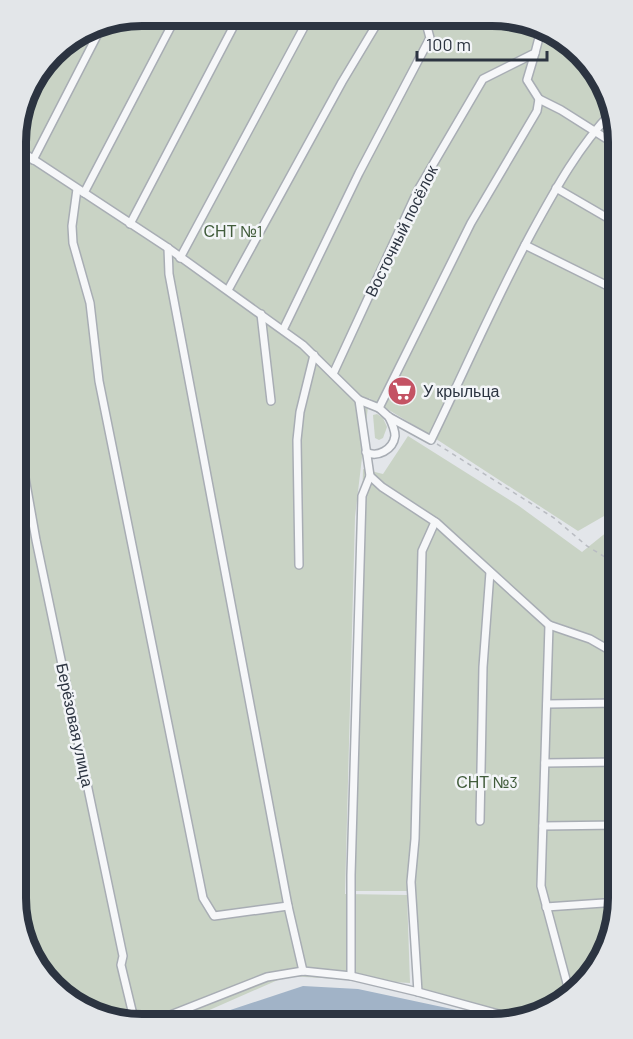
<svg xmlns="http://www.w3.org/2000/svg" width="633" height="1039" font-family="Barlow,sans-serif">
	<rect width="100%" height="100%" fill="#e3e6ea"/>
	<g fill="#c9d3c5">
		<polygon points="142,15 496,17 589,67 608,94 618,142 618,508 578,531 430,435 369,398 355,517 345,894 407,895 410,983 287,976 180,1023 125,1023 64,998 25,945 15,897 16,126 28,85 58,47 94,25"/>
		<polygon points="377,414 383,418 387,427 383,438 379,440 375,438 373,415"/>
		<polygon points="408,436 519,506 582,552 618,523 618,906 592,974 539,1014 526,1017 420,998 411,891 353,891 363,469 383,474"/>
	</g>
	<polygon fill="#a1b3c7" points="303,986 358,989 508,1021 491,1024 191,1023"/>
	<g fill="none" stroke-linecap="round" stroke-linejoin="round">
		<g stroke="#a8adb4" stroke-width="10">
			<g id="street">
				<polyline points="539,99 561,110 618,146"/>
				<polyline points="16,148 168,248 303,345 359,400 370,476 382,487 437,523 549,625 590,639 618,655"/>
				<polyline points="33,160 104,22"/>
				<polyline points="556,188 618,224"/>
				<polyline points="77,189 72,226 73,243 90,303 99,381 203,898 214,916 288,906"/>
				<polyline points="84,193 177,15"/>
				<polyline points="130,224 239,16"/>
				<polyline points="525,245 618,291"/>
				<polyline points="168,248 169,274 288,906 303,971"/>
				<polyline points="180,258 310,16"/>
				<polyline points="228,290 342,82 381,17"/>
				<polyline points="261,314 271,401"/>
				<polyline points="283,330 359,173 430,38 426,23 418,17"/>
				<polyline points="333,374 418,190 483,79 535,53 541,30"/>
				<polyline points="359,400 379,408 471,223 537,111 539,99 527,80 535,53"/>
				<path d="M379,408L389,417L431,440C465,370 496,298 533,230C556,188 579,146 612,112"/>
				<polyline points="16,427 36,540 123,956 121,965 135,1023"/>
				<path d="M366,452C377,458 393,450 395,436C395,430 392,423 389,417"/>
				<polyline points="299,565 297,440 300,412 314,355"/>
				<polyline points="549,625 541,886 568,987 571,990"/>
				<polyline points="547,704 618,703"/>
				<polyline points="545,763 618,762"/>
				<polyline points="480,821 483,667 490,572"/>
				<polyline points="543,826 618,825"/>
				<polyline points="15,892 26,947"/>
				<polyline points="546,907 618,902"/>
				<polyline points="351,976 351,875 362,496 370,476"/>
				<polyline points="418,992 411,882 415,839 422,551 435,522"/>
				<polyline points="150,1023 267,977 303,971 351,976 418,992 513,1018"/>
			</g>
		</g>
		<polyline stroke="#b9bcc2" stroke-width="1.5" stroke-dasharray="4.5 4.5" stroke-linecap="butt" points="437,444 554,518 587,546 618,565"/>
		<use href="#street" stroke="#f6f7f9" stroke-width="7"/>
	</g>
	<defs>
		<g id="supermarket-disc" transform="scale(1.5)"><circle r="9.5" fill="#c45364" stroke="#f3f5f8"/><path d="M-6-5.5h2.5l.6 2H6L4.5 2H-2.5L-4.4-4H-6ZM-1.5 3.2a1.3 1.3 0 1 0 .1 0ZM3 3.2a1.3 1.3 0 1 0 .1 0Z" fill="#fff"/></g>
	</defs>
	<g fill-rule="evenodd">
		<use href="#supermarket-disc" x="402" y="391"/>
	</g>
	<g text-anchor="middle" stroke-width="5" stroke-linejoin="round" paint-order="stroke">
		<g font-size="16" fill="#415c3b" stroke="#f3f5f8">
			<text x="233" y="237">СНТ №1</text>
			<text x="487" y="788">СНТ №3</text>
		</g>
		<g font-size="16" fill="#2c3441" stroke="#f3f5f8">
			<text transform="translate(401 231) rotate(-64)" y="6">Восточный посёлок</text>
			<text transform="translate(75 725) rotate(78)" y="6">Берёзовая улица</text>
		</g>
		<g font-size="16" fill="#2c3441" stroke="#f3f5f8" text-anchor="start">
			<text x="423" y="397">У крыльца</text>
		</g>
	</g>
	<path d="M0 0H633V1039H0ZM142 26H492A116 116 0 0 1 608 142V898A116 116 0 0 1 492 1014H142A116 116 0 0 1 26 898V142A116 116 0 0 1 142 26Z" fill="#e3e6e9" fill-rule="evenodd"/>
	<path fill="none" stroke="#2c3441" stroke-width="8" d="M142 26H492A116 116 0 0 1 608 142V898A116 116 0 0 1 492 1014H142A116 116 0 0 1 26 898V142A116 116 0 0 1 142 26Z"/>
	<path d="M417 51v9h130v-9" fill="none" stroke="#2c3441" stroke-width="3"/>
	<text x="426" y="51" font-size="18" fill="#2c3441" stroke="#f3f5f8" stroke-width="4.5" paint-order="stroke">100 m</text>
</svg>
